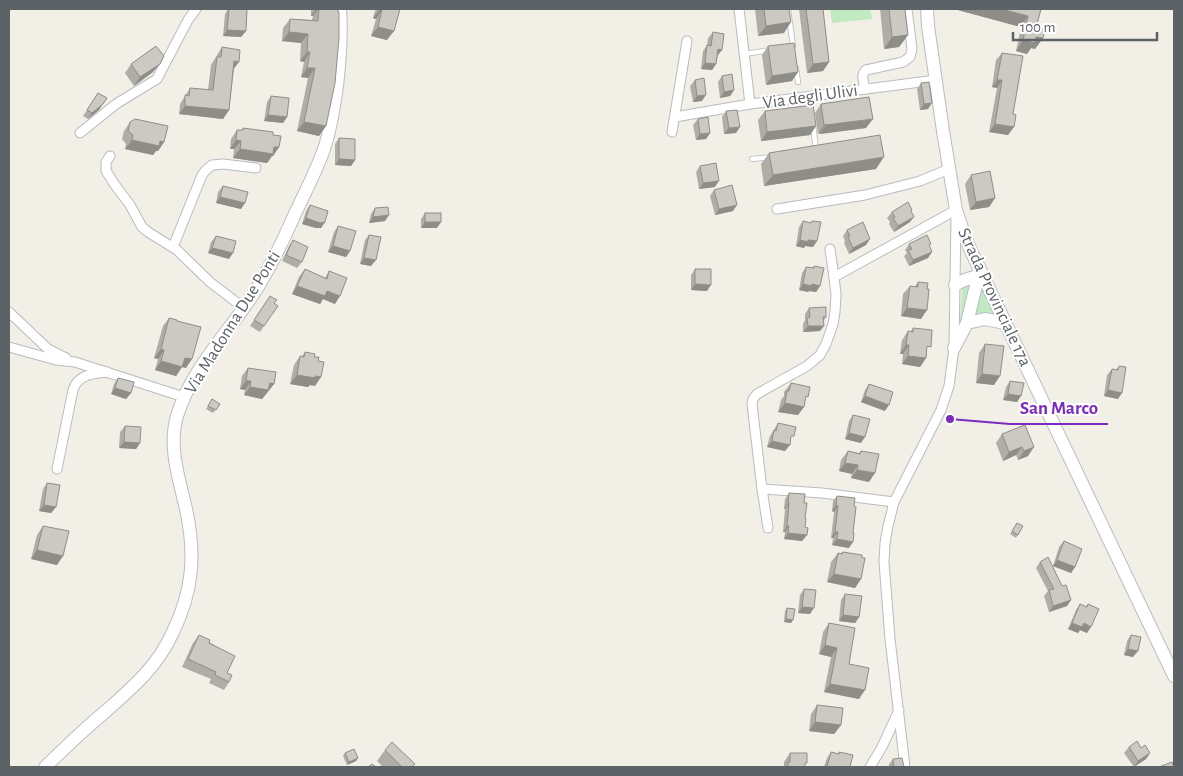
<svg xmlns="http://www.w3.org/2000/svg" width="1183" height="776" font-family="'Alegreya Sans',sans-serif">
	<rect width="100%" height="100%" fill="#f1efe6"/>
	<g fill="#c1e9c2">
		<polygon points="830,9 870,9 872,19 832,23"/>
		<polygon points="972,282 961,323 960,322 962,290 965,285"/>
		<polygon points="980,290 983,291 984,292 995,316 973,317"/>
	</g>
	<g fill="none" stroke-linecap="round" stroke-linejoin="round">
		<g stroke="#b8bcc0" stroke-width="6">
			<g id="service">
				<polyline points="788,9 793,46"/>
				<polyline points="744,54 771,50"/>
				<polyline points="796,68 798,82"/>
				<polyline points="813,124 816,150"/>
				<polyline points="752,159 771,157"/>
			</g>
		</g>
		<g stroke="#b8bcc0" stroke-width="11">
			<g id="minor">
				<polyline points="739,9 750,104 936,80"/>
				<path d="M865,89C864,82 860,75 866,70L903,62L910,57L912,49L907,9"/>
				<polyline points="675,117 750,104"/>
				<polyline points="672,132 687,41"/>
				<polyline points="80,133 116,104 157,79 188,20 196,9"/>
				<polyline points="110,156 106,162 106,171 115,185 130,205 142,227 148,232 177,250 210,282 244,308"/>
				<polyline points="777,209 865,195 920,181 949,169"/>
				<polyline points="173,247 202,175 205,171 212,165 223,164 256,168"/>
				<polyline points="830,249 834,277"/>
				<polyline points="9,312 48,349 66,358"/>
				<polyline points="9,347 56,360 75,362 184,397"/>
				<path d="M57,469L73,390C78,374 93,374 107,372"/>
				<polyline points="762,489 822,493 894,502"/>
				<polyline points="768,528 762,489 752,404 753,399 757,394 807,366 820,355 826,344 833,324 835,312 836,294 834,277 956,210"/>
				<polyline points="870,767 882,747 899,710"/>
				<polyline points="905,767 890,639 884,562 885,543 888,526 894,502 941,410 949,386 954,348 956,218"/>
			</g>
		</g>
		<g stroke="#b9bdc2" stroke-width="14">
			<g id="secondary">
				<polyline points="927,9 928,26 943,131 956,210 962,228 971,251 1174,676"/>
				<path d="M955,285C964,280 972,275 983,279"/>
				<polyline points="967,323 978,277 979,267"/>
				<polyline points="954,348 967,323 985,319 1005,323"/>
				<path d="M45,767C65,748 84,729 105,712C132,688 157,667 172,634C193,592 196,555 186,509C179,478 168,447 177,416C191,370 227,334 252,296C269,271 282,243 294,216C304,194 316,172 324,149C331,129 334,107 337,86C340,60 342,35 340,9"/>
			</g>
		</g>
		<use href="#service" stroke="#fff" stroke-width="4.5"/>
		<use href="#minor" stroke="#fff" stroke-width="9"/>
		<use href="#secondary" stroke="#fff" stroke-width="12"/>
	</g>
	<g fill="#afada8">
		<polygon points="228,9 240,9 246,31 241,37 223,36 225,14"/>
		<polygon points="311,9 338,9 326,126 319,136 297,131 308,78 301,77 304,62 300,61 301,43 282,41 283,28 290,19 312,20 313,16 311,16"/>
		<polygon points="377,9 400,9 387,40 371,36 376,19 373,18 375,11"/>
		<polygon points="755,9 789,9 784,33 758,36"/>
		<polygon points="799,9 823,9 829,62 823,71 807,73"/>
		<polygon points="880,9 905,9 908,35 899,47 884,49"/>
		<polygon points="954,9 1041,9 1036,28 1043,38 1035,49 1031,48 1027,54 1016,51 1021,27"/>
		<polygon points="713,32 718,55 716,64 712,70 701,69 703,51 707,45 708,38"/>
		<polygon points="768,46 798,72 792,81 766,85 762,55"/>
		<polygon points="222,47 234,69 229,110 223,119 179,114 180,104 190,88 208,90 211,65"/>
		<polygon points="1002,53 1008,135 989,132 997,88 992,87 996,60"/>
		<polygon points="131,64 153,72 134,86 125,73"/>
		<polygon points="722,76 734,90 730,96 720,98 718,82"/>
		<polygon points="695,80 702,101 693,102 690,86"/>
		<polygon points="921,83 928,109 920,110 917,89"/>
		<polygon points="98,93 99,110 88,119 83,116"/>
		<polygon points="271,96 287,117 283,123 264,121 267,102"/>
		<polygon points="821,104 866,128 820,134 820,133 818,134 815,113"/>
		<polygon points="726,111 736,133 724,134 722,117"/>
		<polygon points="765,111 816,126 810,135 761,141 758,120"/>
		<polygon points="698,119 710,133 706,139 696,140 693,125"/>
		<polygon points="130,122 164,142 158,151 156,151 153,155 125,149 126,144 122,139 124,131"/>
		<polygon points="243,128 273,135 279,147 273,156 272,156 267,163 233,158 234,149 230,149 231,139 237,130 242,130"/>
		<polygon points="339,138 355,160 351,166 335,165 335,144"/>
		<polygon points="769,153 876,169 764,186 761,164"/>
		<polygon points="700,166 715,187 699,189 696,172"/>
		<polygon points="971,175 995,198 989,207 970,210 965,184"/>
		<polygon points="223,186 241,209 216,203 218,192"/>
		<polygon points="714,190 733,211 715,215 710,196"/>
		<polygon points="310,205 325,222 321,228 316,228 302,224 306,211"/>
		<polygon points="375,208 385,221 369,223 371,214"/>
		<polygon points="912,210 911,211 910,222 894,232 889,224 890,222 887,218 892,212"/>
		<polygon points="425,213 437,228 421,228 421,219"/>
		<polygon points="803,221 810,223 812,221 817,241 813,247 805,246 804,248 796,246 799,227"/>
		<polygon points="338,226 350,251 346,257 328,252 334,232"/>
		<polygon points="847,230 866,245 849,254 844,243 845,241 843,236"/>
		<polygon points="369,235 371,266 360,264 365,240"/>
		<polygon points="216,236 229,259 208,253 211,242"/>
		<polygon points="293,240 302,262 297,268 282,261 289,246"/>
		<polygon points="909,244 930,246 928,258 909,266 904,256 907,253 905,250"/>
		<polygon points="814,266 820,286 816,292 809,291 808,292 799,290 802,273 806,267 813,268"/>
		<polygon points="305,269 325,278 329,271 335,304 323,299 320,304 292,294 299,277"/>
		<polygon points="695,269 707,291 691,290 691,275"/>
		<polygon points="918,282 921,319 901,316 903,294 910,286 915,286"/>
		<polygon points="270,296 274,303 264,326 260,332 250,326"/>
		<polygon points="809,308 826,317 823,322 820,331 803,332 803,324 805,320 805,314"/>
		<polygon points="169,318 186,368 182,367 176,376 155,370 158,359 154,358 163,326"/>
		<polygon points="913,328 927,353 926,358 920,367 902,364 903,354 900,354 902,340 908,331 910,332"/>
		<polygon points="985,344 994,385 976,383 979,353"/>
		<polygon points="305,352 314,357 315,386 310,385 308,387 290,384 294,365 300,356 302,356"/>
		<polygon points="1119,366 1118,399 1104,396 1107,375 1112,369 1116,370"/>
		<polygon points="248,368 274,384 262,399 244,395 245,390 240,389 242,376"/>
		<polygon points="118,378 131,393 126,399 111,394 114,384"/>
		<polygon points="1010,381 1017,402 1003,400 1006,387"/>
		<polygon points="791,383 805,401 798,415 778,412 781,400 784,396 784,392"/>
		<polygon points="869,384 885,411 861,402 865,390"/>
		<polygon points="212,399 220,404 213,413 206,409"/>
		<polygon points="853,415 861,443 845,439 849,421"/>
		<polygon points="778,423 790,442 785,451 767,447 770,436"/>
		<polygon points="1025,425 1028,456 1018,460 1016,455 1003,461 996,443 1002,434"/>
		<polygon points="125,426 140,443 136,449 119,448 120,432"/>
		<polygon points="848,451 859,453 861,451 869,482 851,478 852,474 839,471 841,460"/>
		<polygon points="47,483 56,507 51,513 39,511 43,489"/>
		<polygon points="789,493 804,503 805,527 807,535 802,541 784,539 785,532 783,532 785,509 784,509 785,499"/>
		<polygon points="837,496 849,548 832,545 833,538 831,538 834,512 832,511 833,501"/>
		<polygon points="1017,523 1023,526 1016,538 1010,534"/>
		<polygon points="43,526 57,565 31,559 37,535"/>
		<polygon points="1064,541 1075,567 1071,573 1053,566 1059,547"/>
		<polygon points="843,552 862,558 861,579 855,588 827,582 831,562 838,553 841,553"/>
		<polygon points="1040,562 1071,600 1067,606 1049,612 1044,596 1048,591 1036,568"/>
		<polygon points="804,589 810,614 798,613 800,595"/>
		<polygon points="845,594 859,617 855,623 839,621 841,600"/>
		<polygon points="1080,604 1086,607 1088,604 1087,633 1080,630 1078,633 1068,629 1076,610"/>
		<polygon points="787,608 791,623 784,622 785,611"/>
		<polygon points="829,623 849,664 859,699 824,692 831,657 819,654 823,632"/>
		<polygon points="199,635 217,647 227,673 229,682 224,690 209,683 211,679 182,667 193,643"/>
		<polygon points="1131,635 1133,657 1124,655 1127,641"/>
		<polygon points="817,705 841,725 834,734 809,731 811,714"/>
		<polygon points="1129,747 1150,753 1146,759 1134,767 1124,753"/>
		<polygon points="385,750 412,767 383,767 377,761"/>
		<polygon points="831,752 838,754 839,752 850,767 824,767 827,758"/>
		<polygon points="345,753 358,758 356,761 347,765 343,756"/>
		<polygon points="790,753 805,766 805,767 784,767 784,762"/>
		<polygon points="893,759 904,767 889,767 889,764"/>
	</g>
	<g fill="#8f8d88">
		<polygon points="316,9 318,9 313,16 311,16"/>
		<polygon points="954,9 1001,9 1028,16 1021,27"/>
		<polygon points="379,10 382,10 376,19 373,18"/>
		<polygon points="791,22 784,33 758,36 766,26"/>
		<polygon points="378,27 394,31 387,40 371,36"/>
		<polygon points="227,30 246,31 241,37 223,36"/>
		<polygon points="289,32 308,34 301,43 282,41"/>
		<polygon points="908,35 899,47 884,49 892,37"/>
		<polygon points="1036,37 1043,38 1035,49 1031,48 1027,54 1016,51 1023,40"/>
		<polygon points="718,49 722,50 718,55 714,55"/>
		<polygon points="307,52 310,52 304,62 300,61"/>
		<polygon points="234,61 239,62 233,70"/>
		<polygon points="829,62 823,71 807,73 813,64"/>
		<polygon points="705,63 716,64 712,70 701,69"/>
		<polygon points="160,64 153,72 134,86 140,77"/>
		<polygon points="307,68 315,68 308,78 301,77"/>
		<polygon points="798,72 792,81 766,85 772,76"/>
		<polygon points="997,80 1002,80 997,88 992,87"/>
		<polygon points="734,90 730,96 720,98 724,92"/>
		<polygon points="706,95 702,101 693,102 697,96"/>
		<polygon points="932,103 928,109 920,110 924,104"/>
		<polygon points="103,104 99,110 88,119 92,113"/>
		<polygon points="185,106 229,110 223,119 179,114"/>
		<polygon points="268,115 287,117 283,123 264,121"/>
		<polygon points="873,119 866,128 820,134 826,125"/>
		<polygon points="304,122 326,126 319,136 297,131"/>
		<polygon points="826,124 820,133 818,134 824,125"/>
		<polygon points="995,124 1014,127 1008,135 989,132"/>
		<polygon points="816,126 810,135 761,141 767,132"/>
		<polygon points="740,127 736,133 724,134 729,128"/>
		<polygon points="710,133 706,139 696,140 700,134"/>
		<polygon points="132,140 160,141 164,142 158,151 156,151 153,155 125,149"/>
		<polygon points="236,140 241,141 234,149 230,149"/>
		<polygon points="274,147 279,147 273,156 272,156 267,163 233,158 240,149"/>
		<polygon points="884,157 876,169 764,186 773,175"/>
		<polygon points="339,159 355,160 351,166 335,165"/>
		<polygon points="719,181 715,187 699,189 703,183"/>
		<polygon points="220,197 245,203 241,209 216,203"/>
		<polygon points="995,198 989,207 970,210 976,202"/>
		<polygon points="737,205 733,211 715,215 719,209"/>
		<polygon points="389,215 385,221 369,223 373,217"/>
		<polygon points="914,217 910,222 894,232 898,226"/>
		<polygon points="306,218 325,222 321,228 316,228 302,224"/>
		<polygon points="425,222 441,222 437,228 421,228"/>
		<polygon points="870,239 866,245 849,254 853,248"/>
		<polygon points="800,240 808,240 817,241 813,247 805,246 804,248 796,246"/>
		<polygon points="333,246 350,251 346,257 328,252"/>
		<polygon points="212,248 233,253 229,259 208,253"/>
		<polygon points="932,252 928,258 909,266 913,260"/>
		<polygon points="364,258 376,260 371,266 360,264"/>
		<polygon points="695,284 711,285 707,291 691,290"/>
		<polygon points="803,284 812,284 820,286 816,292 809,291 808,292 799,290"/>
		<polygon points="297,286 327,291 340,296 335,304 323,299 320,304 292,294"/>
		<polygon points="907,308 927,310 921,319 901,316"/>
		<polygon points="808,326 824,326 820,331 803,332"/>
		<polygon points="906,345 909,345 903,354 900,354"/>
		<polygon points="161,349 164,350 158,359 154,358"/>
		<polygon points="908,356 926,358 920,367 902,364"/>
		<polygon points="185,358 192,359 186,368 182,367 176,376 155,370 161,361"/>
		<polygon points="982,374 1000,376 994,385 976,383"/>
		<polygon points="297,375 315,376 321,377 315,386 310,385 308,387 290,384"/>
		<polygon points="246,381 251,381 245,390 240,389"/>
		<polygon points="270,383 274,384 262,399 244,395 250,387"/>
		<polygon points="115,388 131,393 126,399 111,394"/>
		<polygon points="1108,390 1122,393 1118,399 1104,396"/>
		<polygon points="1008,394 1021,396 1017,402 1003,400"/>
		<polygon points="865,396 889,405 885,411 861,402"/>
		<polygon points="785,403 804,407 798,415 778,412"/>
		<polygon points="849,433 865,437 861,443 845,439"/>
		<polygon points="772,441 790,445 785,451 767,447"/>
		<polygon points="124,442 140,443 136,449 119,448"/>
		<polygon points="1022,447 1016,455 1003,461 1009,452"/>
		<polygon points="1034,447 1028,456 1018,460 1024,451"/>
		<polygon points="845,463 858,465 852,474 839,471"/>
		<polygon points="857,470 875,473 869,482 851,478"/>
		<polygon points="788,503 789,503 785,509 784,509"/>
		<polygon points="44,505 56,507 51,513 39,511"/>
		<polygon points="836,505 838,506 834,512 832,511"/>
		<polygon points="787,526 789,526 785,532 783,532"/>
		<polygon points="835,532 838,532 833,538 831,538"/>
		<polygon points="788,533 807,535 802,541 784,539"/>
		<polygon points="837,539 853,542 849,548 832,545"/>
		<polygon points="37,550 63,556 57,565 31,559"/>
		<polygon points="1057,560 1075,567 1071,573 1053,566"/>
		<polygon points="834,574 861,579 855,588 827,582"/>
		<polygon points="1071,600 1067,606 1049,612 1053,606"/>
		<polygon points="802,607 814,608 810,614 798,613"/>
		<polygon points="843,615 859,617 855,623 839,621"/>
		<polygon points="786,619 793,620 791,623 784,622"/>
		<polygon points="1072,623 1084,623 1091,627 1087,633 1080,630 1078,633 1068,629"/>
		<polygon points="825,645 837,648 831,657 819,654"/>
		<polygon points="1128,649 1138,651 1133,657 1124,655"/>
		<polygon points="830,684 865,690 859,699 824,692"/>
		<polygon points="815,722 841,725 834,734 809,731"/>
		<polygon points="1150,753 1146,759 1134,767 1138,761"/>
		<polygon points="358,758 356,761 347,765 349,762"/>
	</g>
	<g fill="#ccc9c3" stroke="#8f8d88">
		<polygon points="229,9 247,9 246,31 227,30"/>
		<polygon points="319,9 338,9 338,12 339,12 339,38 335,83 326,126 304,122 315,68 307,68 310,52 307,52 308,34 289,32 290,19 318,21"/>
		<polygon points="380,9 400,9 394,31 378,27 382,10 379,10"/>
		<polygon points="764,9 789,9 791,22 766,26"/>
		<polygon points="806,9 823,9 829,62 813,64"/>
		<polygon points="889,9 905,9 908,35 892,37"/>
		<polygon points="1001,9 1041,9 1036,28 1045,30 1043,38 1036,37 1035,43 1023,40 1028,16"/>
		<polygon points="713,32 724,34 722,50 718,49 716,64 705,63 707,45 711,46"/>
		<polygon points="794,43 798,72 772,76 768,46"/>
		<polygon points="156,46 164,56 160,64 140,77 131,64"/>
		<polygon points="222,47 240,50 239,62 234,61 229,110 185,106 185,95 189,96 190,88 213,90 217,57 221,57"/>
		<polygon points="1002,53 1023,56 1013,114 1016,115 1014,127 995,124 1002,80 997,80"/>
		<polygon points="732,74 734,90 724,92 722,76"/>
		<polygon points="704,78 706,95 697,96 695,80"/>
		<polygon points="929,82 932,103 924,104 921,83"/>
		<polygon points="98,93 107,98 103,104 92,113 87,110"/>
		<polygon points="271,96 289,98 287,117 268,115"/>
		<polygon points="869,97 873,119 826,125 826,124 824,125 821,104"/>
		<polygon points="813,105 816,126 767,132 765,111"/>
		<polygon points="737,110 740,127 729,128 726,111"/>
		<polygon points="708,117 710,133 700,134 698,119"/>
		<polygon points="135,119 168,126 164,142 160,141 159,146 132,140 133,135 128,131 130,122"/>
		<polygon points="243,128 273,132 273,135 281,136 279,147 274,147 273,154 240,149 241,141 236,140 237,130 243,130"/>
		<polygon points="880,135 884,157 773,175 769,153"/>
		<polygon points="339,138 355,139 355,160 339,159"/>
		<polygon points="716,163 719,181 703,183 700,166"/>
		<polygon points="990,171 995,198 976,202 971,175"/>
		<polygon points="732,185 737,205 719,209 714,190"/>
		<polygon points="223,186 248,192 245,203 220,197"/>
		<polygon points="908,202 912,210 911,211 914,217 898,226 893,218 895,217 892,212"/>
		<polygon points="310,205 328,211 325,222 320,223 306,218"/>
		<polygon points="388,207 389,215 373,217 375,208"/>
		<rect x="425" y="213" width="16" height="9"/>
		<polygon points="803,221 811,223 812,221 821,222 817,241 808,240 808,242 800,240"/>
		<polygon points="863,222 870,239 853,248 848,237 850,236 847,230"/>
		<polygon points="338,226 356,231 350,251 333,246"/>
		<polygon points="369,235 381,237 376,260 364,258"/>
		<polygon points="927,235 931,244 929,245 932,252 913,260 908,250 912,249 909,244"/>
		<polygon points="216,236 236,241 233,253 212,248"/>
		<polygon points="293,240 308,247 302,262 286,255"/>
		<polygon points="814,266 824,268 820,286 812,284 812,286 803,284 806,267 814,268"/>
		<polygon points="305,269 327,279 329,271 347,278 340,296 327,291 325,296 297,286"/>
		<polygon points="695,269 711,269 711,285 695,284"/>
		<polygon points="918,282 928,283 927,289 929,289 927,310 907,308 910,286 918,287"/>
		<polygon points="270,296 277,300 274,303 278,306 264,326 254,320"/>
		<polygon points="826,307 826,317 823,317 824,326 808,326 807,318 810,317 809,308"/>
		<polygon points="169,318 177,320 177,321 201,327 192,359 185,358 182,367 161,361 164,350 161,349"/>
		<polygon points="913,328 932,330 931,347 927,346 926,358 908,356 909,345 906,345 908,331 913,332"/>
		<polygon points="985,344 1004,346 1000,376 982,374"/>
		<polygon points="305,352 315,354 314,357 319,357 318,361 324,362 321,377 315,376 315,378 297,375 300,356 304,357"/>
		<polygon points="1119,366 1126,367 1122,393 1108,390 1112,369 1118,370"/>
		<polygon points="248,368 276,372 274,384 270,383 268,390 250,387 251,381 246,381"/>
		<polygon points="118,378 134,382 131,393 115,388"/>
		<polygon points="1010,381 1024,383 1021,396 1008,394"/>
		<polygon points="791,383 810,387 808,397 806,396 804,407 785,403 787,391 789,391"/>
		<polygon points="869,384 893,392 889,405 865,396"/>
		<polygon points="212,399 220,404 216,410 208,406"/>
		<polygon points="853,415 870,419 865,437 849,433"/>
		<polygon points="778,423 796,427 794,436 791,436 790,445 772,441 774,430 776,431"/>
		<polygon points="1025,425 1034,447 1024,451 1022,447 1009,452 1002,434"/>
		<polygon points="125,426 141,427 140,443 124,442"/>
		<polygon points="848,451 860,454 861,451 879,454 875,473 857,470 858,465 845,463"/>
		<polygon points="47,483 60,485 56,507 44,505"/>
		<polygon points="789,493 805,494 804,503 807,503 805,518 806,518 805,527 808,528 807,535 788,533 789,526 787,526 789,503 788,503"/>
		<polygon points="837,496 855,498 854,506 856,507 853,533 854,533 853,542 837,539 838,532 835,532 838,506 836,505"/>
		<polygon points="1017,523 1023,526 1018,535 1012,531"/>
		<polygon points="43,526 69,531 63,556 37,550"/>
		<polygon points="1064,541 1082,549 1075,567 1057,560"/>
		<polygon points="843,552 862,555 862,558 865,558 861,579 834,574 838,553 842,554"/>
		<polygon points="1048,557 1062,586 1066,585 1071,600 1053,606 1049,590 1054,589 1040,562"/>
		<polygon points="804,589 816,590 814,608 802,607"/>
		<polygon points="845,594 862,596 859,617 843,615"/>
		<polygon points="1080,604 1087,607 1088,604 1099,609 1091,627 1084,623 1082,627 1072,623"/>
		<polygon points="787,608 795,609 793,620 786,619"/>
		<polygon points="829,623 855,628 849,664 869,668 865,690 830,684 837,648 825,645"/>
		<polygon points="199,635 210,640 209,643 235,656 227,673 232,675 229,682 215,675 216,672 188,659"/>
		<polygon points="1131,635 1141,637 1138,651 1128,649"/>
		<polygon points="817,705 843,708 841,725 815,722"/>
		<polygon points="1137,741 1141,748 1145,745 1150,753 1138,761 1129,747"/>
		<polygon points="392,742 415,764 411,767 402,767 385,750"/>
		<polygon points="354,749 358,758 349,762 345,753"/>
		<polygon points="831,752 839,754 839,752 853,755 850,767 827,767"/>
		<polygon points="790,753 807,753 807,763 805,763 805,767 788,767 788,762 790,762"/>
		<polygon points="902,758 904,767 894,767 893,759"/>
		<polygon points="1172,762 1174,767 1159,767"/>
		<polygon points="372,764 376,767 368,767"/>
	</g>
	<g text-anchor="middle" stroke-width="4" stroke-linejoin="round" paint-order="stroke">
		<g font-size="18" fill="#5d6267" stroke="#fff">
			<text transform="translate(810 96) rotate(-8)" y="6">Via degli Ulivi</text>
			<text transform="translate(995 297) rotate(65)" y="6">Strada Provinciale 17a</text>
			<text transform="translate(232 322) rotate(-58)" y="6">Via Madonna Due Ponti</text>
		</g>
	</g>
	<path fill="none" stroke="#7b2cbf" stroke-width="2" d="M950 419L1010 424H1108"/>
	<circle fill="#7b2cbf" stroke="#fff" stroke-width="2" cx="950" cy="419" r="5"/>
	<g font-size="19" text-anchor="middle" font-weight="bold" fill="#7b2cbf" stroke="#fff" stroke-width="4" stroke-linejoin="round" paint-order="stroke">
		<text x="1059" y="414">San Marco</text>
	</g>
	<rect width="1183" height="776" fill="none" stroke="#5d6267" stroke-width="20"/>
	<path d="M1013 32v8h144v-8" fill="none" stroke="#5d6267" stroke-width="2.5"/>
	<text x="1020" y="32" font-size="15" fill="#5d6267" stroke="#ffffff" stroke-width="4" paint-order="stroke">100 m</text>
</svg>
